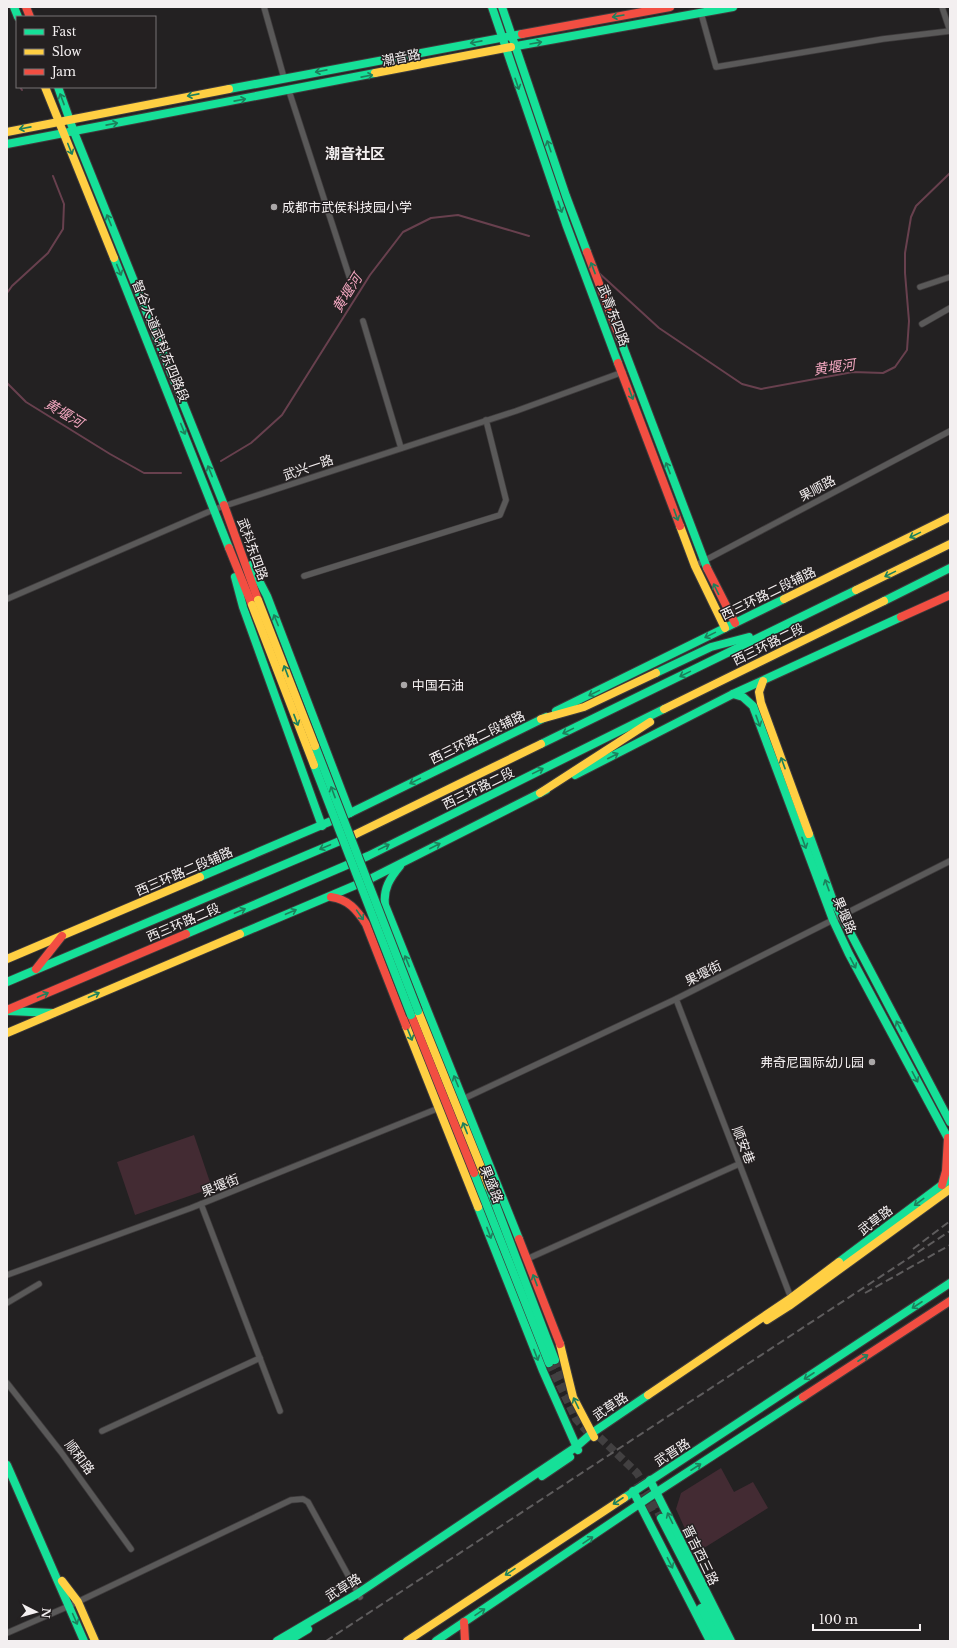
<svg xmlns="http://www.w3.org/2000/svg" width="957" height="1648" font-family="'Libre Baskerville','Noto Sans SC',serif">
	<rect width="100%" height="100%" fill="#232122"/>
	<g fill="#432b33">
		<polygon points="194,1135 212,1188 135,1215 117,1162"/>
		<polygon points="721,1468 734,1492 753,1482 768,1508 696,1553 676,1509 681,1493"/>
	</g>
	<g fill="none" stroke-linecap="round" stroke-linejoin="round">
		<g stroke="#68404e" stroke-width="2">
			<polyline points="20,87 22,90"/>
			<polyline points="599,273 659,328 742,384 761,389 853,372 883,373 895,367 907,350 909,321 905,273 905,253 911,217 916,206 950,173"/>
			<polyline points="7,293 12,286 48,253 63,229 64,204 53,176"/>
			<polyline points="7,383 26,402 110,454 144,473 181,473"/>
			<polyline points="221,461 251,443 282,415 370,275 403,232 431,218 458,215 529,236"/>
		</g>
		<g stroke="#424041" stroke-width="8" stroke-dasharray="8 4" stroke-linecap="butt">
			<polyline points="555,1360 572,1401"/>
			<polyline points="549,1363 576,1419 593,1438"/>
			<polyline points="591,1429 637,1473 648,1491 661,1518"/>
			<polyline points="637,1483 653,1513"/>
		</g>
		<g stroke="#3e3b3c" stroke-width="7">
			<g id="street">
				<polyline points="264,7 284,78"/>
				<polyline points="942,7 950,31"/>
				<polyline points="701,13 716,67 883,39 950,31"/>
				<polyline points="289,91 352,285"/>
				<polyline points="920,287 950,277"/>
				<polyline points="363,321 401,448"/>
				<polyline points="922,324 950,308"/>
				<polyline points="700,563 950,431"/>
				<polyline points="304,576 500,515 506,500 486,420"/>
				<polyline points="7,599 215,509 516,411 623,372"/>
				<polyline points="676,999 791,1298"/>
				<polyline points="463,1099 676,999 950,861"/>
				<polyline points="201,1204 280,1411"/>
				<polyline points="527,1259 739,1164"/>
				<polyline points="7,1275 191,1208 439,1108"/>
				<polyline points="7,1303 39,1284"/>
				<polyline points="7,1383 61,1452 131,1549"/>
				<polyline points="102,1431 260,1358"/>
				<polyline points="7,1633 69,1606 291,1500 303,1499 308,1502 360,1597"/>
			</g>
		</g>
		<g stroke="#3e3b3c" stroke-width="10">
			<g id="fast">
				<polyline points="14,7 18,17"/>
				<polyline points="492,7 566,224 618,363"/>
				<polyline points="502,7 566,196 587,252"/>
				<polyline points="511,47 733,7"/>
				<polyline points="58,87 74,132 224,505"/>
				<polyline points="229,89 522,34"/>
				<polyline points="7,144 375,73"/>
				<polyline points="114,258 229,548"/>
				<polyline points="619,336 707,568"/>
				<polyline points="251,565 267,596 350,813"/>
				<polyline points="235,577 243,607 322,826"/>
				<polyline points="884,601 950,568"/>
				<polyline points="656,673 711,647 749,637"/>
				<polyline points="733,694 743,697 753,706 833,920 849,954 950,1142"/>
				<polyline points="556,711 784,599"/>
				<polyline points="541,744 856,590"/>
				<polyline points="575,775 733,694 901,617"/>
				<polyline points="809,834 832,898 950,1122"/>
				<path d="M400,866C390,878 383,889 385,905L519,1239"/>
				<polyline points="200,877 350,813 546,717"/>
				<polyline points="186,934 368,856 664,709"/>
				<polyline points="240,934 370,879 546,790"/>
				<polyline points="7,982 354,835"/>
				<polyline points="9,1011 53,1013"/>
				<polyline points="474,1173 549,1363"/>
				<polyline points="489,1187 555,1360"/>
				<polyline points="478,1207 543,1371 578,1450"/>
				<polyline points="839,1262 950,1179"/>
				<polyline points="7,1465 84,1641"/>
				<polyline points="542,1476 570,1457"/>
				<polyline points="650,1480 731,1641"/>
				<polyline points="633,1491 710,1641"/>
				<polyline points="624,1498 950,1283"/>
				<polyline points="661,1518 725,1641"/>
				<polyline points="701,1608 718,1641"/>
				<polyline points="277,1641 357,1594 576,1447 592,1433 648,1395"/>
				<polyline points="288,1641 308,1629"/>
				<polyline points="436,1641 657,1492 803,1397"/>
			</g>
		</g>
		<g stroke="#3e3b3c" stroke-width="10">
			<g id="slow">
				<polyline points="375,73 511,47"/>
				<polyline points="45,87 114,258"/>
				<polyline points="7,132 229,89"/>
				<polyline points="680,526 695,566 725,628"/>
				<polyline points="856,590 950,544"/>
				<polyline points="784,599 950,517"/>
				<polyline points="763,681 759,692 761,703 809,834"/>
				<polyline points="664,709 884,601"/>
				<polyline points="541,719 584,707 656,673"/>
				<polyline points="540,793 650,722"/>
				<polyline points="354,835 541,744"/>
				<polyline points="7,959 200,877"/>
				<polyline points="418,1011 489,1187"/>
				<polyline points="406,1026 478,1207"/>
				<polyline points="7,1033 240,934"/>
				<polyline points="767,1320 789,1306 950,1189"/>
				<polyline points="560,1344 573,1397 594,1437"/>
				<polyline points="648,1395 791,1298 839,1262"/>
				<polyline points="62,1581 78,1602 95,1641"/>
				<polyline points="407,1641 624,1498"/>
			</g>
		</g>
		<g stroke="#3e3b3c" stroke-width="10">
			<g id="jam">
				<polyline points="26,7 30,17"/>
				<polyline points="522,34 670,7"/>
				<polyline points="587,252 619,336"/>
				<polyline points="618,363 680,526"/>
				<polyline points="224,505 258,600"/>
				<polyline points="229,548 252,605"/>
				<polyline points="707,568 735,623"/>
				<polyline points="901,617 950,595"/>
				<path d="M331,897C348,899 357,910 366,924L406,1026"/>
				<polyline points="36,969 62,936"/>
				<polyline points="7,1010 186,934"/>
				<polyline points="411,1015 474,1173"/>
				<polyline points="942,1185 946,1171 948,1138"/>
				<polyline points="519,1239 560,1344"/>
				<polyline points="803,1397 950,1301"/>
				<polyline points="464,1622 465,1641"/>
			</g>
		</g>
		<use href="#street" stroke="#5a5959" stroke-width="5.5"/>
		<use href="#fast" stroke="#16e098" stroke-width="8"/>
		<use href="#slow" stroke="#ffcf43" stroke-width="8"/>
		<use href="#jam" stroke="#f24e42" stroke-width="8"/>
		<g stroke="#5f5d5e" stroke-width="2" stroke-dasharray="8 4" stroke-linecap="butt">
			<polyline points="913,1249 950,1221"/>
			<polyline points="865,1293 950,1245"/>
			<polyline points="326,1641 950,1231"/>
		</g>
		<g stroke="#3e3b3c" stroke-width="10" stroke-linecap="butt">
			<g id="fast-bridge">
				<polyline points="315,746 418,1011"/>
				<polyline points="314,765 411,1015"/>
			</g>
		</g>
		<g stroke="#3e3b3c" stroke-width="10" stroke-linecap="butt">
			<g id="slow-bridge">
				<polyline points="258,600 315,746"/>
				<polyline points="252,605 314,765"/>
			</g>
		</g>
		<use href="#fast-bridge" stroke="#16e098" stroke-width="8"/>
		<use href="#slow-bridge" stroke="#ffcf43" stroke-width="8"/>
	</g>
	<defs><path id="oneway-shaft" d="M-6 0H5M1.5-3L5.5 0L1.5 3" fill="none" stroke-width="1.6" stroke-linecap="round" stroke-linejoin="round"/></defs>
	<g stroke="#1d805c">
		<use href="#oneway-shaft" transform="translate(618 16) rotate(170)"/>
		<use href="#oneway-shaft" transform="translate(476 42) rotate(169)"/>
		<use href="#oneway-shaft" transform="translate(536 43) rotate(-10)"/>
		<use href="#oneway-shaft" transform="translate(321 71) rotate(169)"/>
		<use href="#oneway-shaft" transform="translate(367 76) rotate(-11)"/>
		<use href="#oneway-shaft" transform="translate(517 84) rotate(71)"/>
		<use href="#oneway-shaft" transform="translate(193 95) rotate(169)"/>
		<use href="#oneway-shaft" transform="translate(62 99) rotate(-111)"/>
		<use href="#oneway-shaft" transform="translate(240 100) rotate(-11)"/>
		<use href="#oneway-shaft" transform="translate(112 124) rotate(-11)"/>
		<use href="#oneway-shaft" transform="translate(25 128) rotate(169)"/>
		<use href="#oneway-shaft" transform="translate(549 146) rotate(-109)"/>
		<use href="#oneway-shaft" transform="translate(70 149) rotate(68)"/>
		<use href="#oneway-shaft" transform="translate(560 207) rotate(71)"/>
		<use href="#oneway-shaft" transform="translate(109 220) rotate(-112)"/>
		<use href="#oneway-shaft" transform="translate(593 268) rotate(-111)"/>
		<use href="#oneway-shaft" transform="translate(119 270) rotate(68)"/>
		<use href="#oneway-shaft" transform="translate(631 394) rotate(70)"/>
		<use href="#oneway-shaft" transform="translate(183 429) rotate(68)"/>
		<use href="#oneway-shaft" transform="translate(668 468) rotate(-111)"/>
		<use href="#oneway-shaft" transform="translate(210 471) rotate(-112)"/>
		<use href="#oneway-shaft" transform="translate(676 515) rotate(70)"/>
		<use href="#oneway-shaft" transform="translate(915 535) rotate(154)"/>
		<use href="#oneway-shaft" transform="translate(890 574) rotate(154)"/>
		<use href="#oneway-shaft" transform="translate(716 589) rotate(-116)"/>
		<use href="#oneway-shaft" transform="translate(276 620) rotate(-112)"/>
		<use href="#oneway-shaft" transform="translate(710 635) rotate(154)"/>
		<use href="#oneway-shaft" transform="translate(286 671) rotate(-111)"/>
		<use href="#oneway-shaft" transform="translate(685 674) rotate(154)"/>
		<use href="#oneway-shaft" transform="translate(594 693) rotate(154)"/>
		<use href="#oneway-shaft" transform="translate(296 720) rotate(69)"/>
		<use href="#oneway-shaft" transform="translate(758 721) rotate(70)"/>
		<use href="#oneway-shaft" transform="translate(568 731) rotate(154)"/>
		<use href="#oneway-shaft" transform="translate(613 756) rotate(-27)"/>
		<use href="#oneway-shaft" transform="translate(783 763) rotate(-110)"/>
		<use href="#oneway-shaft" transform="translate(538 771) rotate(-26)"/>
		<use href="#oneway-shaft" transform="translate(415 781) rotate(154)"/>
		<use href="#oneway-shaft" transform="translate(333 792) rotate(-111)"/>
		<use href="#oneway-shaft" transform="translate(804 843) rotate(70)"/>
		<use href="#oneway-shaft" transform="translate(435 846) rotate(-27)"/>
		<use href="#oneway-shaft" transform="translate(325 847) rotate(157)"/>
		<use href="#oneway-shaft" transform="translate(384 847) rotate(-26)"/>
		<use href="#oneway-shaft" transform="translate(827 885) rotate(-110)"/>
		<use href="#oneway-shaft" transform="translate(240 911) rotate(-23)"/>
		<use href="#oneway-shaft" transform="translate(291 912) rotate(-23)"/>
		<use href="#oneway-shaft" transform="translate(360 915) rotate(55)"/>
		<use href="#oneway-shaft" transform="translate(407 961) rotate(-112)"/>
		<use href="#oneway-shaft" transform="translate(853 963) rotate(62)"/>
		<use href="#oneway-shaft" transform="translate(43 995) rotate(-23)"/>
		<use href="#oneway-shaft" transform="translate(94 995) rotate(-23)"/>
		<use href="#oneway-shaft" transform="translate(899 1026) rotate(-118)"/>
		<use href="#oneway-shaft" transform="translate(410 1035) rotate(68)"/>
		<use href="#oneway-shaft" transform="translate(915 1077) rotate(62)"/>
		<use href="#oneway-shaft" transform="translate(456 1081) rotate(-112)"/>
		<use href="#oneway-shaft" transform="translate(465 1128) rotate(-112)"/>
		<use href="#oneway-shaft" transform="translate(919 1202) rotate(143)"/>
		<use href="#oneway-shaft" transform="translate(489 1233) rotate(69)"/>
		<use href="#oneway-shaft" transform="translate(535 1280) rotate(-111)"/>
		<use href="#oneway-shaft" transform="translate(917 1305) rotate(147)"/>
		<use href="#oneway-shaft" transform="translate(536 1355) rotate(69)"/>
		<use href="#oneway-shaft" transform="translate(863 1358) rotate(-33)"/>
		<use href="#oneway-shaft" transform="translate(809 1376) rotate(147)"/>
		<use href="#oneway-shaft" transform="translate(576 1403) rotate(-116)"/>
		<use href="#oneway-shaft" transform="translate(696 1467) rotate(-33)"/>
		<use href="#oneway-shaft" transform="translate(618 1501) rotate(147)"/>
		<use href="#oneway-shaft" transform="translate(670 1518) rotate(-116)"/>
		<use href="#oneway-shaft" transform="translate(588 1540) rotate(-34)"/>
		<use href="#oneway-shaft" transform="translate(670 1563) rotate(63)"/>
		<use href="#oneway-shaft" transform="translate(510 1572) rotate(146)"/>
		<use href="#oneway-shaft" transform="translate(480 1612) rotate(-34)"/>
		<use href="#oneway-shaft" transform="translate(75 1619) rotate(66)"/>
	</g>
	<g fill="#aaa7a8" stroke="#242021" stroke-width="1.5">
		<circle cx="274" cy="207" r="4"/>
		<circle cx="404" cy="685" r="4"/>
		<circle cx="872" cy="1062" r="4"/>
	</g>
	<g text-anchor="middle" stroke-width="3" stroke-linejoin="round" paint-order="stroke">
		<g font-size="13" fill="#f3eff0" stroke="#242021">
			<text transform="translate(401 57) rotate(-11)" y="5">潮音路</text>
			<text transform="translate(614 315) rotate(69)" y="5">武青东四路</text>
			<text transform="translate(161 341) rotate(68)" y="5">智谷大道武科东四路段</text>
			<text transform="translate(308 467) rotate(-19)" y="5">武兴一路</text>
			<text transform="translate(817 488) rotate(-28)" y="5">果顺路</text>
			<text transform="translate(253 549) rotate(70)" y="5">武科东四路</text>
			<text transform="translate(768 593) rotate(-26)" y="5">西三环路二段辅路</text>
			<text transform="translate(768 644) rotate(-26)" y="5">西三环路二段</text>
			<text transform="translate(477 737) rotate(-26)" y="5">西三环路二段辅路</text>
			<text transform="translate(478 788) rotate(-26)" y="5">西三环路二段</text>
			<text transform="translate(184 871) rotate(-23)" y="5">西三环路二段辅路</text>
			<text transform="translate(845 915) rotate(67)" y="5">果堰路</text>
			<text transform="translate(183 922) rotate(-23)" y="5">西三环路二段</text>
			<text transform="translate(703 973) rotate(-27)" y="5">果堰街</text>
			<text transform="translate(744 1145) rotate(69)" y="5">顺安巷</text>
			<text transform="translate(492 1184) rotate(68)" y="5">果盛路</text>
			<text transform="translate(220 1185) rotate(-22)" y="5">果堰街</text>
			<text transform="translate(875 1220) rotate(-37)" y="5">武草路</text>
			<text transform="translate(610 1406) rotate(-34)" y="5">武草路</text>
			<text transform="translate(672 1452) rotate(-33)" y="5">武晋路</text>
			<text transform="translate(80 1457) rotate(53)" y="5">顺和路</text>
			<text transform="translate(701 1555) rotate(64)" y="5">晋吉西三路</text>
			<text transform="translate(343 1587) rotate(-32)" y="5">武草路</text>
		</g>
		<g font-size="13" fill="#f3eff0" stroke="#242021" text-anchor="start">
			<text x="282" y="212">成都市武侯科技园小学</text>
			<text x="412" y="690">中国石油</text>
			<text x="864" y="1067" text-anchor="end">弗奇尼国际幼儿园</text>
		</g>
		<g font-size="14" font-style="italic" fill="#f1a6bf" stroke="#242021">
			<text transform="translate(347 293) rotate(-58)" y="5">黄堰河</text>
			<text transform="translate(834 367) rotate(-8)" y="5">黄堰河</text>
			<text transform="translate(64 413) rotate(31)" y="5">黄堰河</text>
		</g>
		<g font-size="15" font-weight="bold" fill="#f3eff0" stroke="#242021">
			<text x="355" y="159">潮音社区</text>
		</g>
	</g>
	<rect width="957" height="1648" fill="none" stroke="#f3eff0" stroke-width="16"/>
	<rect x="16" y="16" width="140" height="72" fill="#242021" stroke="#777374"/>
	<rect x="24" y="29" width="20" height="6" fill="#16e098" stroke="#777374"/>
	<text x="52" y="36" font-size="12" fill="#f3eff0">Fast</text>
	<rect x="24" y="49" width="20" height="6" fill="#ffcf43" stroke="#777374"/>
	<text x="52" y="56" font-size="12" fill="#f3eff0">Slow</text>
	<rect x="24" y="69" width="20" height="6" fill="#f24e42" stroke="#777374"/>
	<text x="52" y="76" font-size="12" fill="#f3eff0">Jam</text>
	<g transform="translate(36 1612) rotate(96)" stroke="#242021" stroke-width="3" paint-order="stroke">
	<path d="M0-3L7 15L0 10L-7 15Z" fill="#f3eff0"/>
	<text y="-6" font-size="11" font-weight="bold" text-anchor="middle" fill="#f3eff0">N</text>
	</g>
	<path d="M813 1624v6h107v-6" fill="none" stroke="#f3eff0" stroke-width="2"/>
	<text x="819" y="1624" font-size="12" fill="#f3eff0" stroke="#242021" stroke-width="3" paint-order="stroke">100 m</text>
</svg>
